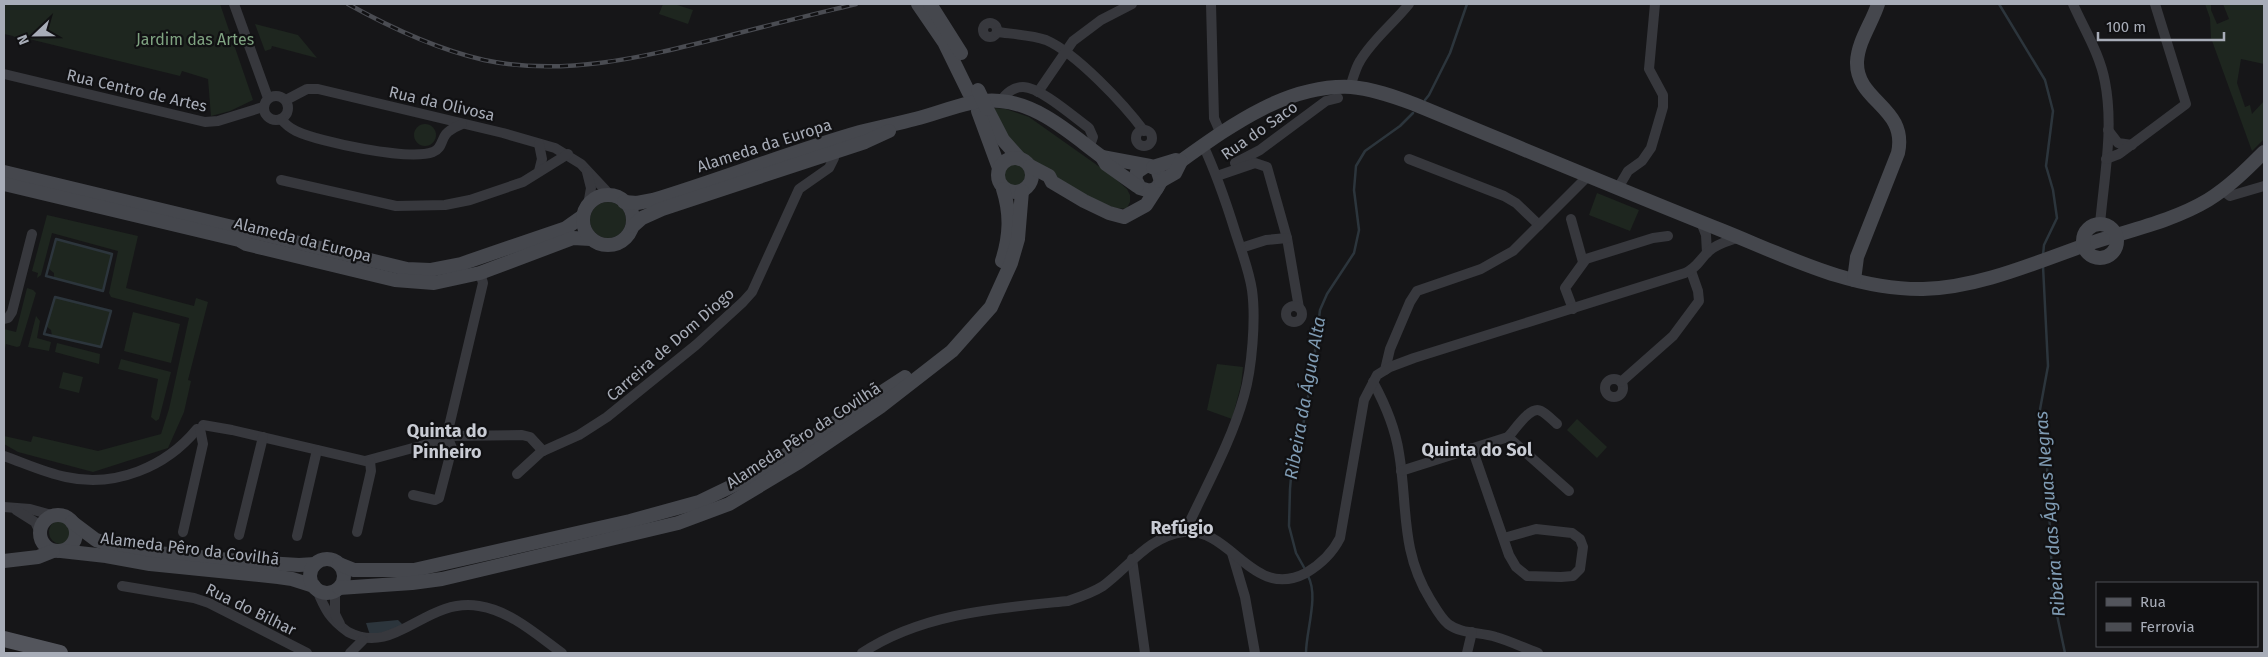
<svg xmlns="http://www.w3.org/2000/svg" width="2268" height="657" font-family="'Fira Sans',sans-serif">
	<rect width="100%" height="100%" fill="#161618"/>
	<g fill="#1e261f">
		<polygon points="4,4 220,4 253,100 230,111 211,116 208,79 182,71 180,76 25,38 23,43 13,36 4,34"/>
		<polygon points="663,4 674,4 693,10 688,24 659,14"/>
		<polygon points="2205,4 2211,4 2211,10 2217,24 2229,19 2223,4 2264,4 2264,64 2241,59 2237,83 2245,107 2250,105 2252,114 2264,101 2264,139 2252,151 2211,38 2210,18"/>
		<polygon points="255,24 298,35 317,58 272,46 271,49 265,51"/>
		<path d="M993,108L1006,109L1029,117L1111,175L1127,189L1130,195V202L1127,208C1102,214 1040,165 1018,150L1011,143Z"/>
		<circle cx="425" cy="135" r="11"/>
		<circle cx="1014" cy="175" r="11"/>
		<polygon points="1597,193 1639,210 1630,231 1589,215"/>
		<circle cx="608" cy="220" r="18"/>
		<polygon points="47,215 138,236 126,288 194,306 196,298 208,302 188,380 191,381 184,412 168,448 93,472 18,452 4,444 4,436 31,442 33,436 98,451 161,434 169,409 189,318 111,297 109,293 118,251 52,233 41,275 37,278 38,273 32,271"/>
		<polygon points="56,239 112,254 103,291 54,279 54,273 49,269"/>
		<polygon points="27,288 33,290 36,293 20,346 17,347 6,344 4,353 4,329 16,332"/>
		<polygon points="55,297 111,311 101,347 52,336 51,330 46,326"/>
		<polygon points="133,312 180,324 171,363 124,351"/>
		<polygon points="36,316 40,321 37,338 51,342 49,351 28,347"/>
		<polygon points="57,343 100,354 99,364 55,352"/>
		<polygon points="121,359 171,372 159,419 156,421 151,417 158,379 118,369"/>
		<polygon points="1217,364 1243,367 1241,385 1232,419 1207,410"/>
		<polygon points="63,372 83,377 79,393 59,388"/>
		<polygon points="1577,419 1607,447 1597,458 1567,430"/>
		<circle cx="61" cy="532" r="12"/>
	</g>
	<polygon fill="#2c353c" points="398,620 402,624 400,629 370,635 366,623"/>
	<g fill="none" stroke-linecap="round" stroke-linejoin="round">
		<g stroke="#2c353c" stroke-width="2.5">
			<polyline points="1999,4 2045,80 2053,111 2046,166 2053,190 2057,218 2044,245 2043,255"/>
			<polyline points="1425,100 1429,95 1450,53 1467,4"/>
			<polygon points="56,239 112,254 103,291 46,276"/>
			<polyline points="2043,266 2048,366 2039,415 2047,466 2053,596 2065,653"/>
			<polygon points="55,297 111,311 101,347 44,334"/>
			<polyline points="1306,571 1296,553 1289,526 1290,489 1293,454 1303,426 1313,368 1320,310 1327,294 1354,253 1359,230 1354,190 1356,166 1365,151 1400,126 1413,113"/>
			<path d="M1306,653C1306,631 1319,596 1308,576"/>
		</g>
		<g stroke="#37383d" stroke-width="10">
			<polyline points="234,4 268,98"/>
			<polyline points="1211,4 1214,118 1221,134"/>
			<path d="M2073,4C2084,29 2100,54 2105,82C2114,128 2104,178 2100,224"/>
			<circle cx="990" cy="30" r="7"/>
			<path d="M997,32C1012,34 1032,35 1046,40C1076,53 1124,104 1144,131"/>
			<polyline points="4,74 205,122 218,121 263,107"/>
			<path d="M1350,87C1353,79 1355,69 1360,61C1373,39 1393,24 1409,4"/>
			<polyline points="1038,92 1073,41 1101,20 1132,4"/>
			<circle cx="276" cy="108" r="12"/>
			<polyline points="286,100 307,89 318,89 503,133 555,148 581,164 610,195"/>
			<path d="M1001,101C1006,93 1014,87 1023,87C1040,87 1075,118 1089,128L1093,137L1089,148"/>
			<path d="M281,119C285,124 290,128 296,131C319,142 409,161 433,152C442,149 441,140 446,134C450,129 456,127 462,124"/>
			<polyline points="2108,130 2118,143 2132,145"/>
			<circle cx="1144" cy="138" r="8"/>
			<polyline points="539,144 542,159 539,171"/>
			<polyline points="1409,159 1504,196 1516,203 1539,225"/>
			<polyline points="2106,159 2119,154 2186,104 2155,4"/>
			<polyline points="1235,163 1260,150 1326,101 1338,98"/>
			<polyline points="587,172 591,188 588,205"/>
			<polyline points="1217,176 1255,163 1267,167 1287,238 1299,308"/>
			<polyline points="281,180 396,206 445,205 470,200 523,182 568,154"/>
			<polyline points="1618,188 1628,171 1642,161 1651,148 1663,107 1663,95 1649,69 1655,4"/>
			<polyline points="2222,190 2230,196 2264,186"/>
			<polyline points="1571,219 1583,262"/>
			<polyline points="1701,222 1706,235 1707,253"/>
			<polyline points="1241,248 1266,240 1287,238"/>
			<circle cx="1294" cy="314" r="8"/>
			<polyline points="1573,309 1565,288 1586,259 1653,238 1668,236"/>
			<polyline points="4,319 8,318 12,312 32,234"/>
			<polyline points="1385,370 1390,349 1410,302 1417,291 1481,269 1513,251 1588,176"/>
			<circle cx="1614" cy="388" r="9"/>
			<path d="M1373,382C1385,404 1395,427 1399,453C1408,506 1400,550 1430,599C1435,607 1441,618 1448,624C1461,634 1480,632 1496,637C1510,641 1524,648 1538,653"/>
			<polyline points="1621,382 1673,336 1699,301 1698,291 1691,271"/>
			<polyline points="203,425 232,430 365,461 446,439 483,283 480,273"/>
			<polyline points="448,436 522,435 530,437 543,451"/>
			<path d="M1508,437C1515,430 1530,405 1541,411C1547,414 1552,420 1557,424"/>
			<polyline points="1472,448 1509,555 1516,567 1527,576 1561,577 1573,576 1580,569 1583,547 1580,539 1572,533 1536,529 1504,538"/>
			<path d="M4,456C24,463 45,473 66,477C115,488 166,467 197,429"/>
			<polyline points="1401,471 1508,437 1569,491"/>
			<polyline points="517,474 541,452 579,435 607,417 696,345 743,302 752,292 799,189 829,168 834,158 833,152"/>
			<polyline points="413,495 435,500 439,498 452,448 448,438"/>
			<polyline points="4,507 30,509 55,516"/>
			<polyline points="16,510 35,522 40,532"/>
			<polyline points="183,532 203,444 200,429"/>
			<polyline points="357,532 371,471 370,461"/>
			<path d="M1185,532C1205,488 1231,443 1244,396C1252,368 1256,319 1252,290C1249,270 1241,250 1235,231C1226,202 1216,173 1203,145"/>
			<polyline points="239,535 263,437"/>
			<polyline points="297,536 317,450"/>
			<polyline points="1232,553 1245,597 1255,653"/>
			<polyline points="1132,559 1145,653"/>
			<polyline points="122,586 194,598 209,603 307,653"/>
			<path d="M317,590C325,610 330,619 348,632C396,657 425,597 479,606C511,611 537,635 562,653"/>
			<polyline points="335,591 335,614 340,624"/>
			<polyline points="350,653 363,640"/>
			<path d="M862,653C922,613 998,608 1068,601C1080,597 1092,593 1103,586C1129,567 1149,536 1184,532C1232,527 1252,601 1306,573C1321,564 1332,554 1340,538L1364,400L1377,375L1390,367L1414,358L1685,273C1697,268 1700,259 1709,251C1718,243 1729,241 1740,237"/>
			<polyline points="1467,653 1472,632"/>
		</g>
		<g stroke="#45474d" stroke-width="14">
			<polyline points="918,4 944,42 969,93"/>
			<polyline points="930,4 961,53"/>
			<polyline points="987,109 1003,140 1020,159"/>
			<polyline points="978,111 999,168"/>
			<polyline points="1102,157 1150,166 1157,169 1161,181 1157,188 1150,191 1140,188 1135,179 1137,172 1146,166"/>
			<circle cx="1015" cy="175" r="17"/>
			<polyline points="1030,166 1049,176 1052,182 1084,201 1109,213 1124,217 1146,205 1157,188"/>
			<path d="M1153,167L1176,160L1181,161C1230,126 1287,84 1351,87C1373,89 1393,96 1414,104C1516,146 1618,189 1721,230C1786,256 1851,290 1923,289C1979,288 2039,261 2091,243C2130,230 2173,221 2208,200C2229,187 2247,169 2264,152"/>
			<polyline points="4,172 407,269 430,270 461,264 566,228 583,216"/>
			<polyline points="1161,181 1175,173 1181,161"/>
			<polyline points="4,184 239,240 246,244 395,280 434,283 480,273 573,238 591,239"/>
			<circle cx="608" cy="220" r="25"/>
			<path d="M624,202L637,203L653,200C722,179 790,152 860,132C878,127 897,124 915,119C944,112 970,98 1000,101C1039,104 1072,135 1102,157L1106,164L1137,186"/>
			<circle cx="2100" cy="241" r="17"/>
			<polyline points="633,226 642,218 662,209 865,142 889,131"/>
			<path d="M1002,261C1010,236 1011,214 1003,189"/>
			<path d="M1854,280L1857,257L1898,153C1908,107 1856,102 1857,62C1858,41 1872,23 1878,4"/>
			<circle cx="58" cy="533" r="18"/>
			<polyline points="72,522 96,540 127,550 250,562 299,565 315,564"/>
			<polyline points="61,551 106,556 150,564 278,577 292,579 314,586"/>
			<circle cx="327" cy="576" r="17"/>
			<polyline points="4,561 38,557 53,551"/>
			<polyline points="339,564 354,570 414,570 630,521 699,502 755,475 905,377"/>
			<polyline points="339,588 412,583 442,579 678,523 729,504 799,462 880,407 952,351 991,307 1011,263 1018,239 1022,191"/>
		</g>
		<polyline stroke="#53555c" stroke-width="16" points="4,639 60,653"/>
		<g stroke="#4a4c52" stroke-width="4.5">
			<path id="rail" d="M348,4C391,28 436,49 484,60C564,77 643,57 720,38C765,26 811,15 856,4"/>
		</g>
		<use href="#rail" stroke="#111113" stroke-width="2.5" stroke-dasharray="8" stroke-linecap="butt"/>
		<polyline stroke="#45474d" stroke-width="14" points="978,90 987,109"/>
	</g>
	<g text-anchor="middle" stroke-width="4.5" stroke-linejoin="round" paint-order="stroke">
		<g font-size="16" fill="#7fa381" stroke="#111113">
			<text x="195" y="45">Jardim das Artes</text>
		</g>
		<g font-size="16" fill="#a8adb8" stroke="#111113">
			<text transform="translate(137 90) rotate(13)" y="6">Rua Centro de Artes</text>
			<text transform="translate(442 103) rotate(13)" y="6">Rua da Olivosa</text>
			<text transform="translate(1259 130) rotate(-35)" y="6">Rua do Saco</text>
			<text transform="translate(764 145) rotate(-18)" y="6">Alameda da Europa</text>
			<text transform="translate(303 239) rotate(14)" y="6">Alameda da Europa</text>
			<text transform="translate(670 344) rotate(-41)" y="6">Carreira de Dom Diogo</text>
			<text transform="translate(803 435) rotate(-33)" y="6">Alameda Pêro da Covilhã</text>
			<text transform="translate(190 548) rotate(7)" y="6">Alameda Pêro da Covilhã</text>
			<text transform="translate(251 609) rotate(26)" y="6">Rua do Bilhar</text>
		</g>
		<g font-size="18" font-style="italic" fill="#7f9bb3" stroke="#111113">
			<text transform="translate(1305 398) rotate(-80)" y="6">Ribeira da Água Alta</text>
			<text transform="translate(2050 514) rotate(-95)" y="6">Ribeira das Águas Negras</text>
		</g>
		<g font-size="18" font-weight="bold" fill="#c9ccd4" stroke="#111113">
			<text x="447" y="437">Quinta do<tspan x="447" dy="21">Pinheiro</tspan></text>
			<text x="1477" y="456">Quinta do Sol</text>
			<text x="1182" y="534">Refúgio</text>
		</g>
	</g>
	<rect width="2268" height="657" fill="none" stroke="#a8adb8" stroke-width="10"/>
	<rect x="2096" y="582" width="162" height="65" fill="#111113" stroke="#4d4f55"/>
	<rect x="2106" y="598" width="25" height="8" fill="#53555c" stroke="#4d4f55"/>
	<text x="2140" y="607" font-size="15" fill="#a8adb8">Rua</text>
	<rect x="2106" y="623" width="25" height="8" fill="#4a4c52" stroke="#4d4f55"/>
	<text x="2140" y="632" font-size="15" fill="#a8adb8">Ferrovia</text>
	<g transform="translate(35 35) rotate(248)" stroke="#111113" stroke-width="4" paint-order="stroke">
	<path d="M0-4L9 19L0 12L-9 19Z" fill="#a8adb8"/>
	<text y="-8" font-size="14" font-weight="bold" text-anchor="middle" fill="#a8adb8">N</text>
	</g>
	<path d="M2098 32v8h126v-8" fill="none" stroke="#a8adb8" stroke-width="2.5"/>
	<text x="2106" y="32" font-size="15" fill="#a8adb8" stroke="#111113" stroke-width="4" paint-order="stroke">100 m</text>
</svg>
